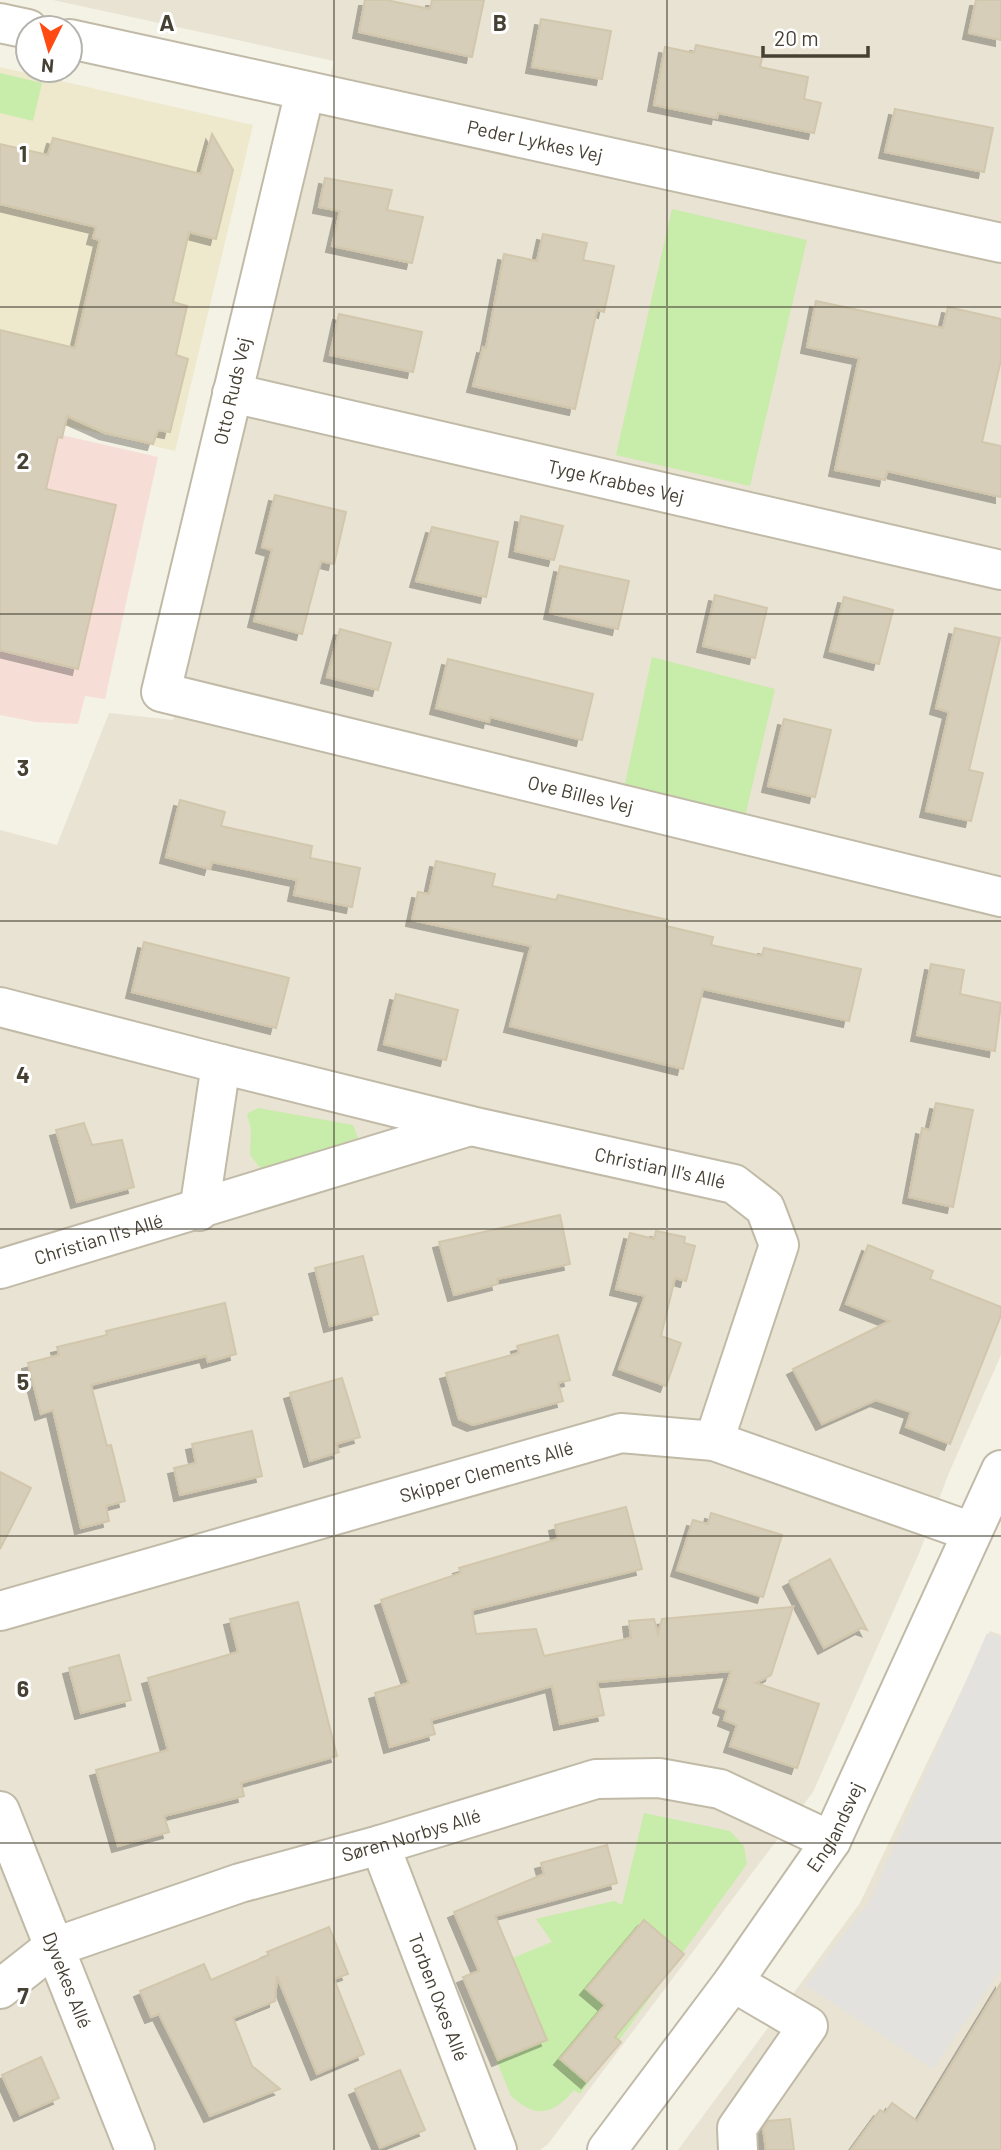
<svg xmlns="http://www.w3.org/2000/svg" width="1001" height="2150" font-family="Barlow,sans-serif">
	<defs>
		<filter id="shadow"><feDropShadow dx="-6" dy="6" stdDeviation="0" flood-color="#0004"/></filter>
	</defs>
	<rect width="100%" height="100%" fill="#f4f1e5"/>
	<g fill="#e8e3d2">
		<polygon points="53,0 1001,0 1001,1355 948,1475 920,1551 813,1792 548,2144 540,2150 0,2150 0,830 57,845 109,713 173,720 334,61"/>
		<polygon points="990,1631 1001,1635 1001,2150 678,2150 860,1903"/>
	</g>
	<polygon fill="#eee8cd" points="0,67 253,125 175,451 0,410"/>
	<polygon fill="#f6ded7" points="0,421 158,457 105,699 85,696 78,724 36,722 0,715"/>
	<g fill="#c8ecaa">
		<polygon points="0,73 42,83 33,121 0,113"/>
		<polygon points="672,209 807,240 750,486 616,455"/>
		<polygon points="652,657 775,689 743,825 623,793"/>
		<polygon points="258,1108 353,1125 358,1138 261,1169 250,1155 251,1129 247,1114"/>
		<path d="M644,1813L730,1831L744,1846L747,1864L580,2094L574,2090C553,2115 536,2119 511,2096L463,1978L552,1942L536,1919L614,1901L622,1905Z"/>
	</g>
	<polygon fill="#e4e2de" points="987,1633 1001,1638 1001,1968 933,2069 805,1985 871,1899"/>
	<g fill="#d6ceb9" stroke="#d2c7ac" stroke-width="2" filter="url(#shadow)">
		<polygon points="365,0 386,0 430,9 432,0 484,0 472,57 359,32"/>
		<polygon points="976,0 1001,0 1001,40 969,33"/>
		<polygon points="541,19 611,31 602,79 532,67"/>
		<polygon points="696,45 762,58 760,67 808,77 804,99 821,103 814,133 718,113 717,118 654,105 665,47 694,53"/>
		<polygon points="895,109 993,128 984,172 885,152"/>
		<polygon points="212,134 233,170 216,239 189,232 173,302 187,306 176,355 188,359 170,432 158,430 153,444 105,433 67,416 62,438 58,437 46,489 116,505 78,669 0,650 0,330 75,348 100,240 93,238 96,227 0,204 0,144 48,155 53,138 201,174"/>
		<polygon points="325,178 392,190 387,210 423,217 412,263 332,246 340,211 319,207"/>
		<polygon points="543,234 587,243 583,260 614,266 604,312 597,310 575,409 473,386 483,347 486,348 504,254 537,261"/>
		<polygon points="816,301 943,328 948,307 1001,319 1001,360 982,442 1001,446 1001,497 887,471 885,480 835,470 859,358 807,347"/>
		<polygon points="339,314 422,332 413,372 330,355"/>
		<polygon points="275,495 346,512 334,564 321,561 302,634 254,621 272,550 262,547"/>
		<polygon points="521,516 563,526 554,560 515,551"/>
		<polygon points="432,527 498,542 486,597 416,581"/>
		<polygon points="560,566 629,581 618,629 550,613"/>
		<polygon points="715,595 767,608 755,658 703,646"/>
		<polygon points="844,597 893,610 879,664 830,651"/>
		<polygon points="955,628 1000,638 969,770 983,773 971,821 926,811 949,712 936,708"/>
		<polygon points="340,629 391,643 378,690 327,677"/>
		<polygon points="448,659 593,694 582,740 490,717 489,722 436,708"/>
		<polygon points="784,719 831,730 815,797 768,786"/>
		<polygon points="180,800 225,812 221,826 312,846 310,858 360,868 352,907 294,895 297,880 212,862 210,869 166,857"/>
		<polygon points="436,861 495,874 492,886 556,900 558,895 668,920 666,926 713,937 711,945 762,956 764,948 861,969 849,1021 703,989 683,1069 510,1026 531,946 412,920 418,892 429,894"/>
		<polygon points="144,942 289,978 276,1028 132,992"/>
		<polygon points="931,964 964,970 960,994 1001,1003 995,1051 917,1035"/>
		<polygon points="396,994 458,1010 446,1060 384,1044"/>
		<polygon points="936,1103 973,1110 953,1207 909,1197 922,1128 930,1130"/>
		<polygon points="84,1123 92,1145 122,1140 134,1187 77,1202 56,1130"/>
		<polygon points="560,1215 570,1264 497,1279 498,1284 454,1295 439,1242"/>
		<polygon points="656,1231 685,1237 684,1243 695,1246 686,1281 675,1278 661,1336 681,1343 666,1386 619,1369 645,1296 616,1289 630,1233 654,1239"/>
		<polygon points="868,1245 933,1271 930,1279 1001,1307 1001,1315 950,1444 906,1427 911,1412 876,1400 822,1424 793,1369 890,1321 846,1304"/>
		<polygon points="363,1256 378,1314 330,1326 315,1268"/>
		<polygon points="225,1303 236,1354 208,1362 206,1356 91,1385 107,1446 111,1445 125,1501 106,1506 109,1521 81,1528 53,1410 41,1414 28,1363 59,1355 57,1347 107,1335 106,1331"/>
		<polygon points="558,1335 570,1380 558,1383 563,1401 473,1425 459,1419 446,1373 519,1353 517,1346"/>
		<polygon points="342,1378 360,1437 336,1444 339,1452 310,1461 290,1393"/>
		<polygon points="252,1431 262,1476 180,1495 174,1468 196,1463 192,1444"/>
		<polygon points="0,1472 31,1488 0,1549"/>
		<polygon points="626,1507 642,1569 472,1610 476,1634 536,1629 544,1656 631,1638 629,1621 654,1619 658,1634 662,1619 793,1607 771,1675 756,1683 819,1704 797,1768 730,1746 737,1725 724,1720 727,1710 719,1707 731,1671 597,1682 604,1715 560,1724 552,1686 431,1720 435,1734 390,1747 375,1693 409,1683 381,1600 461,1573 459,1568 558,1539 555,1525"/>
		<polygon points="711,1513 782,1535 763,1597 677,1570 693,1520 708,1524"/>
		<polygon points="830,1559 867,1630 861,1628 824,1648 789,1581"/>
		<polygon points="298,1602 337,1756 241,1783 244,1796 164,1816 169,1832 118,1846 96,1770 168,1750 148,1678 238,1652 230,1619"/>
		<polygon points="119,1655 131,1700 81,1713 69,1668"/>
		<polygon points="607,1845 617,1883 495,1916 547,2040 498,2060 463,1977 479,1971 454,1912 544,1874 541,1863"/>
		<polygon points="644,1920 684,1954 615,2037 621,2042 587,2082 560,2059 605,2005 586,1989"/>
		<polygon points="329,1927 348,1974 334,1979 364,2054 317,2074 277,1976 275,2001 233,2018 252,2066 280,2089 210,2116 159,2014 151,2017 140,1991 204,1964 211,1980 269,1955 267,1952"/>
		<polygon points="1001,1983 1001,2150 851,2150 880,2110 885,2113 892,2103 917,2121"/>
		<polygon points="41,2057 59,2098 20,2115 2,2075"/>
		<polygon points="400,2070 425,2130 380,2148 355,2089"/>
		<polygon points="790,2119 794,2150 766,2150 763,2128 768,2121"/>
	</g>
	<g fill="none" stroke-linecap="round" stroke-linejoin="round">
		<g stroke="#c0baa7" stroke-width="42">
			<g id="minor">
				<polyline points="0,23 28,29"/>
				<path id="s1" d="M70,39L1001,243"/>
				<path id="s2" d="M305,91L161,692L1001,897"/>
				<path id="s3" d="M232,393L1001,570"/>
				<polyline points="0,1007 221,1064"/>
				<path id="s4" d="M199,1211L221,1064L471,1126L734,1184L765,1208L779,1245L714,1441"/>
				<path id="s5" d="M0,1269L470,1126"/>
				<path id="s6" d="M0,1611L621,1433L714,1441L972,1532"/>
				<path id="s7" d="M0,1811L135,2150"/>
				<path id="s8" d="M380,1845L497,2150"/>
				<polyline points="733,1982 808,2026 737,2128 738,2150"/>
				<path id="s9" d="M0,1989L52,1948L240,1883L380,1845L596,1779L659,1778L720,1789L831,1841"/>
				<path id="s10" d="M607,2150L733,1982L831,1841L1001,1470"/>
			</g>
		</g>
		<use href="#minor" stroke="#fff" stroke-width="38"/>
	</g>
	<path fill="none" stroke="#474134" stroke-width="2" stroke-opacity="0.55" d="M334,0V2150M667,0V2150M0,307H1001M0,614H1001M0,921H1001M0,1229H1001M0,1536H1001M0,1843H1001"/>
	<g text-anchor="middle" stroke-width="6" stroke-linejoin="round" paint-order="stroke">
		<g font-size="19" fill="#474134" stroke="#fff">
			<text dy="7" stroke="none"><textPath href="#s1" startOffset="476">Peder Lykkes Vej</textPath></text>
			<text transform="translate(232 391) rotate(-77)" y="7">Otto Ruds Vej</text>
			<text dy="7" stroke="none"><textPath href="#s3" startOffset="394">Tyge Krabbes Vej</textPath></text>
			<text dy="7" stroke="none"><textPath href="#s2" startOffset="1050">Ove Billes Vej</textPath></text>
			<text dy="7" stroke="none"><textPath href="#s4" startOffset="600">Christian II's Allé</textPath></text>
			<text dy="7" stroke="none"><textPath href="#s5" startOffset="103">Christian II's Allé</textPath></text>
			<text dy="7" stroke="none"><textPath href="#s6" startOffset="506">Skipper Clements Allé</textPath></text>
			<text dy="7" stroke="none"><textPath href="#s10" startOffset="396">Englandsvej</textPath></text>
			<text dy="7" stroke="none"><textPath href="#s9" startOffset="443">Søren Norbys Allé</textPath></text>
			<text dy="7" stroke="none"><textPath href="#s7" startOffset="182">Dyvekes Allé</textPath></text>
			<text dy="7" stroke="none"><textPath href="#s8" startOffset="163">Torben Oxes Allé</textPath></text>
		</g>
	</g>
	<g font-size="23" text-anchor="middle" font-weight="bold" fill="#474134" stroke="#fff" stroke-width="6" stroke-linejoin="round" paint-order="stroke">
		<text x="167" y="31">A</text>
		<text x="500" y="31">B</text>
		<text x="23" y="162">1</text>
		<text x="23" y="469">2</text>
		<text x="23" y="776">3</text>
		<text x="23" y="1083">4</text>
		<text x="23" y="1390">5</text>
		<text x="23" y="1697">6</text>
		<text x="23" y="2004">7</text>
	</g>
	<g transform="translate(49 49) rotate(185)"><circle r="33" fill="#ffffff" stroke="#b5b3ae" stroke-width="2"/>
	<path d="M0-5L12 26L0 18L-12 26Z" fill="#ff4b11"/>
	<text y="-10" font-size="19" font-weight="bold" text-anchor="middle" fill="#474134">N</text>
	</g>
	<path d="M763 46v10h105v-10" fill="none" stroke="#474134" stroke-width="3.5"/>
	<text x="774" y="46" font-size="21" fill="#474134" stroke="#ffffff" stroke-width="5" paint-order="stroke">20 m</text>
</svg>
